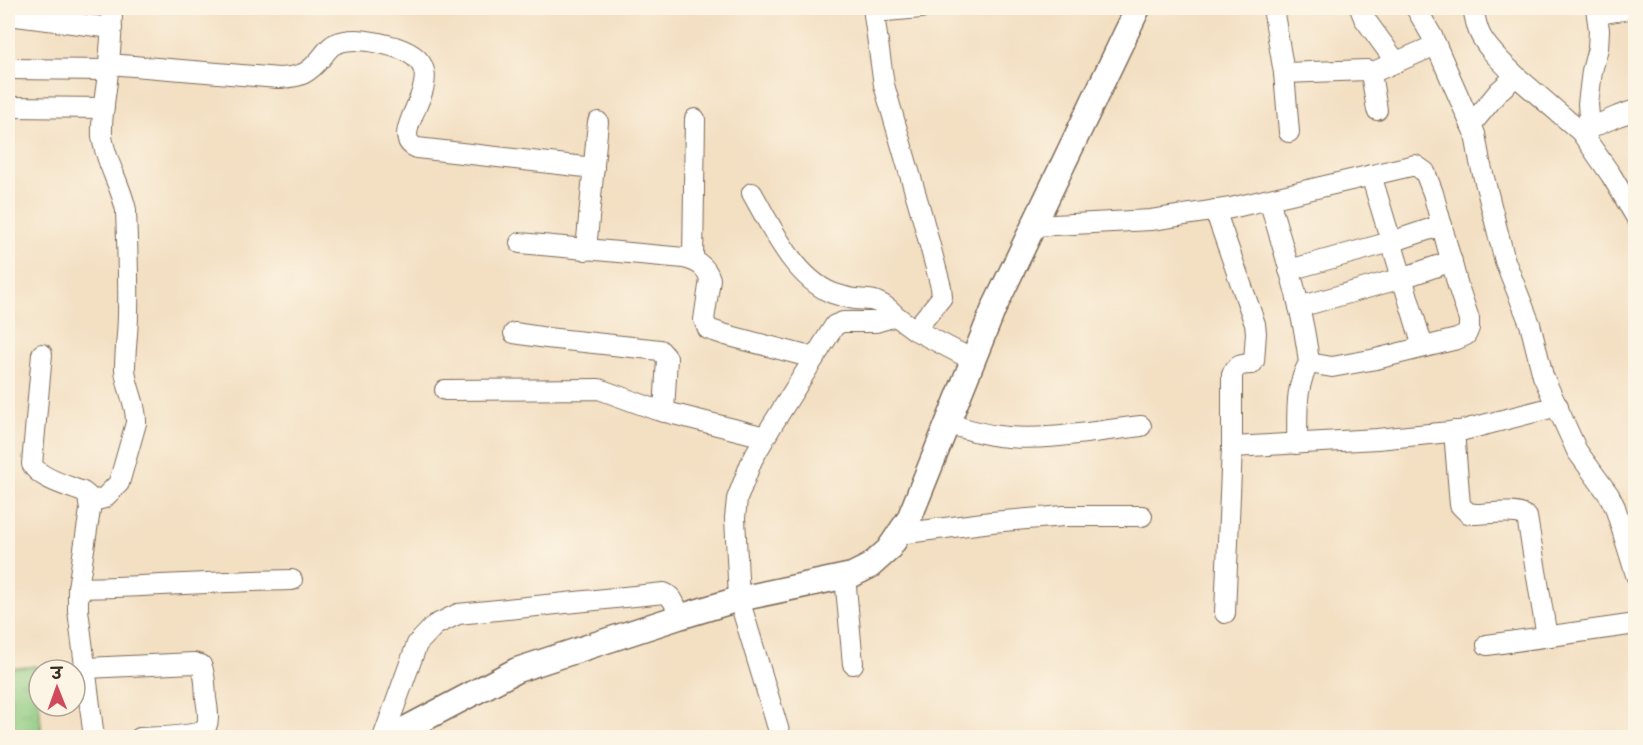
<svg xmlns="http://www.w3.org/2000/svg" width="1643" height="745" font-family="'Architects Daughter','Playpen Sans Deva',sans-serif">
	<defs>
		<pattern id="park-tufts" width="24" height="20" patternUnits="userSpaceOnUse" patternTransform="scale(1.5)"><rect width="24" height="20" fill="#89c77d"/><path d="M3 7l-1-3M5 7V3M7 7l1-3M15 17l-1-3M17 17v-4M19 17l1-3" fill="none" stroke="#71a266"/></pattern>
	</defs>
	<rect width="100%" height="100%" fill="#fcf5e5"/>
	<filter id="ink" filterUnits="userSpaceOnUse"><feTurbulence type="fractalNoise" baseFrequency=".0167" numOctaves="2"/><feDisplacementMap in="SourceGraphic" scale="12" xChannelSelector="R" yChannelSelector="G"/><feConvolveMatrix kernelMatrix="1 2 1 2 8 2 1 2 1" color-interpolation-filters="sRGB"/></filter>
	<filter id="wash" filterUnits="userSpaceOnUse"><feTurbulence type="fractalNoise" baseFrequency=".008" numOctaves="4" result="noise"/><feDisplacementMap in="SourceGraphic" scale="24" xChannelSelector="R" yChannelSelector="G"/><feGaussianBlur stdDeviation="1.35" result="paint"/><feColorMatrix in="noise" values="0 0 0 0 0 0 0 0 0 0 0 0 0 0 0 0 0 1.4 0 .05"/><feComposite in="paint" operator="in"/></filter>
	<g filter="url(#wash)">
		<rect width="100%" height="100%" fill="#f3dfc2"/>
		<polygon fill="url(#park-tufts)" stroke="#62784e" stroke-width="1.5" points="36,666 42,737 13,737 8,669"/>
	</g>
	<g filter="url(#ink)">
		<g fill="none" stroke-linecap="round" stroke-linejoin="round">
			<g stroke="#7b6957" stroke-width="22">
				<g id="minor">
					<polyline points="873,8 884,85 922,216 941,287 942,297 915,330 973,360"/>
					<polyline points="1273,8 1284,73 1289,132"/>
					<polyline points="1360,8 1364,18 1396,62"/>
					<polyline points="1416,8 1432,36 1475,134 1480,162 1505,261 1530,324 1543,376 1577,451 1609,495 1615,507 1636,575"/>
					<path d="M1473,8C1475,17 1476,27 1481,36C1489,51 1504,64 1516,76"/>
					<polyline points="874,12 921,8"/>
					<polyline points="1597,14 1636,8"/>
					<polyline points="8,15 112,28"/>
					<path d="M109,64L279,78C301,77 308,74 322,57C326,52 330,46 335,44C353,36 377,42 395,47C468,70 379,132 417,148L594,168"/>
					<polyline points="8,69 108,70"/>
					<polyline points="1284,73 1367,70 1371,73 1377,110"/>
					<polyline points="1371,73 1436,45"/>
					<polyline points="8,107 104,108"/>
					<polyline points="1471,125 1499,91 1516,76 1581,132 1611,175 1636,217"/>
					<polyline points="1590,129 1588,104 1592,71 1598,48 1599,30 1596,8"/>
					<polyline points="1581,132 1618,116 1636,110"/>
					<polyline points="1371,175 1423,347"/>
					<path d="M752,193C772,228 794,277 832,293C839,295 847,298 855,299C862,300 870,299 877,302C885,305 890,310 896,316"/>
					<path d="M1215,210L1255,324L1256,333L1254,361L1252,364C1243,364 1235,365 1232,375V447L1225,613"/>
					<path d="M1034,226L1151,220L1231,208L1415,165L1425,172L1433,193L1458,286L1469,319V328L1466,335L1457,339L1376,359L1332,367L1309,363C1303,307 1284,253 1269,199"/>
					<path d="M520,243L684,258C697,261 706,266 710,279L704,320L708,329L726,335L814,358"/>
					<polyline points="586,250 598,122"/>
					<polyline points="693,260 695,119"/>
					<polyline points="1289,270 1391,242 1442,225"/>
					<polyline points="1299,307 1402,278 1452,261"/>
					<polyline points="514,333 547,338 660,350 667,358 664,412"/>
					<path d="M42,354L32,464C38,478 68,486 83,492L88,496L90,510L78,588V610L94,738"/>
					<polyline points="445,390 599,389 654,409 765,437"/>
					<path d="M948,424C964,428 981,434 998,436C1044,442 1095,431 1141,426"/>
					<path d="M1454,431L1460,505L1468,513L1475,514C1488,514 1517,509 1527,517L1547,637"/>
					<path d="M1297,444C1298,414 1294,389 1309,363"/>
					<polyline points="1232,447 1377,439 1460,431 1558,406"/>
					<path d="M89,502L104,498L119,483L136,423C137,404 126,388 125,369C125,350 128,332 128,313C129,279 127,244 126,210C121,185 105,161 102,136C101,118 105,99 107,81C110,56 112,32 112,8"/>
					<polyline points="899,534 991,522 1064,516 1142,516"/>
					<polyline points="845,576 853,664"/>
					<path d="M78,588C149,587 220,581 292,580"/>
					<polyline points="1487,645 1636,624"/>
					<path d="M86,668L194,663L201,665C206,675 205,687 206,698C207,706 210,720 206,727C198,738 154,737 140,738"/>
					<path d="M383,738L417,644L435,625L458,614L664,593C674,597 676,607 679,617"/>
					<polyline points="781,738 739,599 735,518 737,499 752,460 771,427 835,325 843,322 876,322 896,316 915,330"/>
				</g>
			</g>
			<g stroke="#7b6957" stroke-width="27">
				<polyline id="major" points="388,738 517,670 679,617 739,599 852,575 870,566 888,550 909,519 994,308 1138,8"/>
			</g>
			<use href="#minor" stroke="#fff" stroke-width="20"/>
			<use href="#major" stroke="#fff" stroke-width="24"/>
		</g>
	</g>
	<rect width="1643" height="745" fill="none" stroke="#fcf5e5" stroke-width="30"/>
	<g transform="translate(57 688) rotate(359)"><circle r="28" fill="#fcf5e5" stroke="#afa495" stroke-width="1.5"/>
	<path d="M0-4.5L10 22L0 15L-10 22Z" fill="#d1495b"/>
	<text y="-9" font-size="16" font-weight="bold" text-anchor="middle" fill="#3b2a1e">उ</text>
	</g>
</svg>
